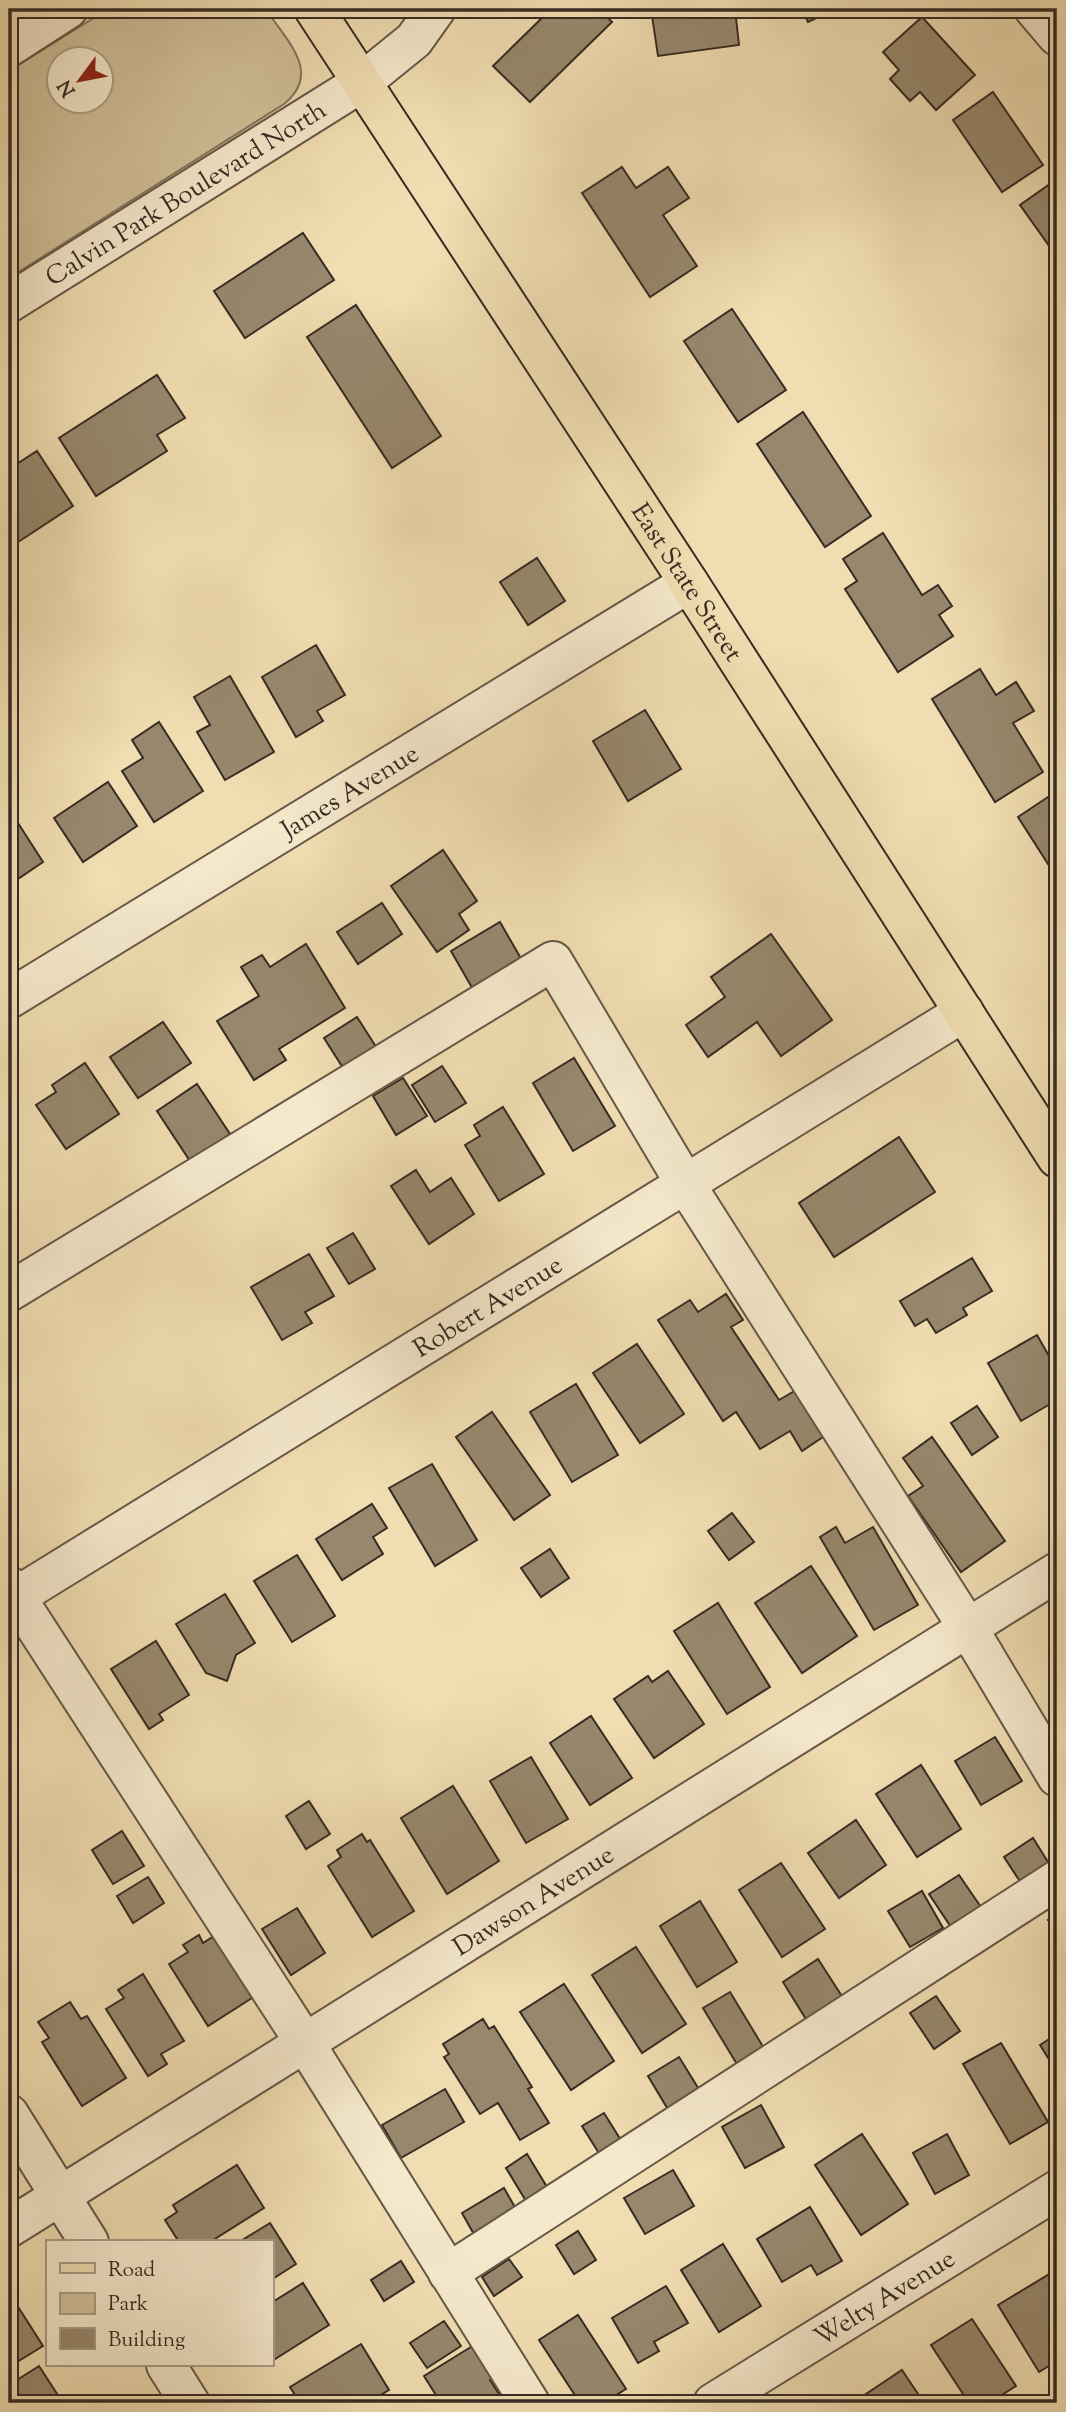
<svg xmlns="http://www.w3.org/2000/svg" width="1066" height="2412" font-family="'Sorts Mill Goudy',serif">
	<rect width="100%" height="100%" fill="#f0ddb1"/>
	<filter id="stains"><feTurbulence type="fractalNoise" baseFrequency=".00286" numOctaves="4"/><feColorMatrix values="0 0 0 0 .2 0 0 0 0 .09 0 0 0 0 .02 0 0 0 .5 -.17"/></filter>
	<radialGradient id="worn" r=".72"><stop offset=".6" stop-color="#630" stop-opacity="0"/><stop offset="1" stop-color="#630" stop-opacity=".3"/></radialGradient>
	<path fill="#d1bf99" stroke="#84755e" stroke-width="2" fill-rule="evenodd" d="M108,9H266C286,41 323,72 284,104L9,278V71ZM60,60H102V102H60Z"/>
	<g fill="#97886d" stroke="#372b24" stroke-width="2">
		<polygon points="551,9 599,9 612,22 530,102 493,66"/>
		<polygon points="651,9 735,9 739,45 658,56"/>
		<polygon points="801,9 836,9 808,22"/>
		<polygon points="922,17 975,75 936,110 920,92 910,101 890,79 899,70 883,52"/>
		<polygon points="993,92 1043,165 1002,192 953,120"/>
		<polygon points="622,167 636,188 668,167 689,198 663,215 697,266 650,297 582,193"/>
		<polygon points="1057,179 1057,257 1020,205"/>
		<polygon points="303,233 334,280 245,338 214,291"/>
		<polygon points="356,305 441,436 392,468 307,337"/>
		<polygon points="732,309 786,390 738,422 684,341"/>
		<polygon points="157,375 185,418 157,435 167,451 96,496 59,438"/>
		<polygon points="803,412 871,516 825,547 757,444"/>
		<polygon points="37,451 73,506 9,548 9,469"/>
		<polygon points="883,533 922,595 938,585 952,606 939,615 953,636 898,672 845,589 857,581 843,559"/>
		<polygon points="537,558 565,601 528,625 500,582"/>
		<polygon points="316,645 345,695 317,711 323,721 296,737 262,677"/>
		<polygon points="980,669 996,695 1016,682 1034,711 1013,723 1043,772 995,802 932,699"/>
		<polygon points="230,676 274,752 225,780 197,732 210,725 194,697"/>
		<polygon points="645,710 681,769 628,801 593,741"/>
		<polygon points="159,722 203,791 154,822 122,771 143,758 132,740"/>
		<polygon points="108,782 137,826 83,862 54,818"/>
		<polygon points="1057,791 1057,878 1018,817"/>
		<polygon points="9,809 43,862 9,885"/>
		<polygon points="443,850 477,901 459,914 469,930 437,952 391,886"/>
		<polygon points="382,903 402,934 358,964 337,932"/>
		<polygon points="500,922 523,962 474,991 451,951"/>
		<polygon points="771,934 832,1020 781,1056 757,1022 708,1057 686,1025 725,997 711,977"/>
		<polygon points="306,944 345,1008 279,1049 286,1060 254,1080 217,1021 259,996 241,967 262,955 270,967"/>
		<polygon points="357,1017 380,1053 347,1074 324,1038"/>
		<polygon points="163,1022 191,1063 138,1098 110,1057"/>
		<polygon points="574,1058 615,1126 573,1151 533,1083"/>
		<polygon points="85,1063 119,1114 66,1149 36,1105 56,1092 52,1085"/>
		<polygon points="442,1066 466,1103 435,1122 412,1085"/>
		<polygon points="403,1078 427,1116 396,1135 373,1096"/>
		<polygon points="197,1084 230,1134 190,1161 157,1111"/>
		<polygon points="503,1107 544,1174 499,1201 465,1145 480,1136 474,1125"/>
		<polygon points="899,1137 935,1192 834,1257 799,1203"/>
		<polygon points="416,1170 430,1192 451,1178 474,1214 429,1244 391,1186"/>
		<polygon points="353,1233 375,1269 349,1284 327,1248"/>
		<polygon points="309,1254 334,1296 305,1312 312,1323 282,1340 251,1287"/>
		<polygon points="972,1258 992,1291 963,1308 967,1315 936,1333 927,1319 915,1326 900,1301"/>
		<polygon points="726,1294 743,1320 731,1327 779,1400 803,1386 832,1431 802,1451 790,1431 760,1449 736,1412 723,1421 658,1320 690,1300 698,1312"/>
		<polygon points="1037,1335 1057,1370 1057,1400 1021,1421 988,1363"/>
		<polygon points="637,1344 684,1414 640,1443 593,1373"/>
		<polygon points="576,1384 618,1455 572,1482 530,1412"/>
		<polygon points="977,1406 998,1437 972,1455 951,1423"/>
		<polygon points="492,1412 550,1495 514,1520 456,1437"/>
		<polygon points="932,1437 1005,1541 961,1572 908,1496 923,1486 903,1458"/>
		<polygon points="432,1464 477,1540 435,1566 389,1488"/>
		<polygon points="372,1504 387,1528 373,1537 383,1554 342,1580 316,1539"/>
		<polygon points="732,1513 754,1542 729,1560 708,1531"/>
		<polygon points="836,1527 845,1543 873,1527 918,1605 874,1630 820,1537"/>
		<polygon points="550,1549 569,1578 541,1597 521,1568"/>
		<polygon points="297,1555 335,1616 292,1642 254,1581"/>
		<polygon points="811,1566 857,1636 802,1673 755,1603"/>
		<polygon points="225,1594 255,1643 236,1655 227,1681 206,1673 176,1624"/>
		<polygon points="718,1603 770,1687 727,1714 674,1631"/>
		<polygon points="156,1641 189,1695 159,1714 163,1720 149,1729 111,1669"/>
		<polygon points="668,1671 704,1724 654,1758 614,1699 648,1676 652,1682"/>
		<polygon points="591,1716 632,1778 590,1805 550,1743"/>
		<polygon points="995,1737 1022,1781 981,1805 955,1761"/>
		<polygon points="531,1757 568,1819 526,1843 490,1781"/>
		<polygon points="921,1765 961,1829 917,1857 876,1794"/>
		<polygon points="453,1786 499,1861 447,1894 401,1818"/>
		<polygon points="309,1801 330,1834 306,1849 286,1816"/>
		<polygon points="856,1820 886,1865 839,1898 808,1853"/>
		<polygon points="122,1831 144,1866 113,1884 92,1850"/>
		<polygon points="362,1834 367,1842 370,1840 414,1911 372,1937 328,1866 341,1857 337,1850"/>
		<polygon points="1033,1838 1053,1870 1025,1889 1004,1857"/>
		<polygon points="781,1863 825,1929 782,1957 739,1890"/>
		<polygon points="959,1875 985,1913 955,1933 929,1894"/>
		<polygon points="148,1877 164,1903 133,1923 117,1896"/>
		<polygon points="922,1891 943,1928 910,1947 888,1911"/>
		<polygon points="700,1901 737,1962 697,1987 660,1926"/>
		<polygon points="297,1908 325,1953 291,1975 262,1929"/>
		<polygon points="1057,1912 1057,1932 1048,1920"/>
		<polygon points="199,1935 203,1943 214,1936 252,1998 208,2026 169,1964 188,1952 183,1945"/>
		<polygon points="636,1947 686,2024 642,2053 592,1975"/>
		<polygon points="818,1959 845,2001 809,2024 783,1982"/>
		<polygon points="143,1974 184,2041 161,2054 167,2064 148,2076 106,2009 124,1998 118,1990"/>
		<polygon points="564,1984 614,2061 571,2090 520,2012"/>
		<polygon points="730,1992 765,2050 738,2066 703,2008"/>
		<polygon points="936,1996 960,2031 934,2049 910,2013"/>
		<polygon points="70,2002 81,2019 87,2016 126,2078 82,2106 42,2042 49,2038 38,2022"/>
		<polygon points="483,2019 489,2029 494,2026 532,2087 528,2089 549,2123 520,2140 498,2103 480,2114 444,2057 449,2054 443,2044"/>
		<polygon points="1057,2034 1057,2072 1040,2045"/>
		<polygon points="1001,2043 1048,2122 1010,2144 963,2064"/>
		<polygon points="679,2057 700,2091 669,2111 648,2076"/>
		<polygon points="445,2089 464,2122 401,2158 382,2125"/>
		<polygon points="761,2105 784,2147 745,2168 722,2127"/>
		<polygon points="604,2113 622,2142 600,2155 582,2126"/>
		<polygon points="862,2134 908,2204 861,2235 815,2165"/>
		<polygon points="947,2134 969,2175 935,2194 913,2153"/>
		<polygon points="527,2154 547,2187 526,2201 506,2168"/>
		<polygon points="237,2165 264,2208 210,2242 179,2242 165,2220 177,2212 173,2205"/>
		<polygon points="673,2170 694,2206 645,2234 624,2198"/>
		<polygon points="504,2188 521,2218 479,2243 462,2213"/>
		<polygon points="810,2207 842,2261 817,2275 811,2265 782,2282 757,2239"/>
		<polygon points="270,2223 296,2264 271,2280 271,2242 239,2242"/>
		<polygon points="578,2231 596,2260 574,2274 556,2245"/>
		<polygon points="723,2244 761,2306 719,2332 681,2270"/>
		<polygon points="509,2259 522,2277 494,2296 482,2277"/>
		<polygon points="401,2261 414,2282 384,2301 371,2280"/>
		<polygon points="1056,2270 1057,2361 1039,2372 998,2305"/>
		<polygon points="303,2283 329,2325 272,2361 271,2303"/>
		<polygon points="666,2286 688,2323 654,2342 659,2351 638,2363 612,2318"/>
		<polygon points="15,2302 43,2346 9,2367 9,2306"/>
		<polygon points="578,2315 626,2389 603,2403 580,2403 539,2340"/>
		<polygon points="972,2319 1016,2386 989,2403 969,2403 931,2345"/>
		<polygon points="444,2321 461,2346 427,2368 410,2343"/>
		<polygon points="361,2344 389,2390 367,2403 300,2403 290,2387"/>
		<polygon points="474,2345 495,2377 490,2380 505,2403 441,2403 424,2376"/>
		<polygon points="39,2366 63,2403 9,2403 9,2385"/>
		<polygon points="902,2370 924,2403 864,2403 860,2398"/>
	</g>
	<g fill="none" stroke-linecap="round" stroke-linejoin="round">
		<g stroke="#655847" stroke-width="42">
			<g id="minor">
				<polyline points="1034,9 1057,36"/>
				<polyline points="9,47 68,9"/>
				<path id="s1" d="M9,303L361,83L414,40L436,9"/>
				<path id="s2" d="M9,999L689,583"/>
				<polyline points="9,1292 553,961 686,1185 968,1628 1057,1777"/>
				<polyline points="9,1586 305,2043 530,2403"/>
				<path id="s3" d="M9,1601L964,1012"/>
				<polyline points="9,2114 89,2242"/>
				<path id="s4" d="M9,2228L1057,1572"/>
				<polyline points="448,2273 1057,1880"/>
				<polyline points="166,2365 190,2403"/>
				<path id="s5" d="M713,2403L1057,2190"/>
			</g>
		</g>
		<g stroke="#372b24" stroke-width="42">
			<g id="major">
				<path id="s6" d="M314,9L689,583L1057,1158"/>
			</g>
		</g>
		<use href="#minor" stroke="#f5e9cc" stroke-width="38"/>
		<use href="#major" stroke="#f0ddb1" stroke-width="38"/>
	</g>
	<g text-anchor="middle" stroke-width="5" stroke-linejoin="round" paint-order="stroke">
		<g font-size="26" fill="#372b24" stroke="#f5e9cc">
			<text dy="9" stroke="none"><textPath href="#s1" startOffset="208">Calvin Park Boulevard North</textPath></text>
			<text dy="9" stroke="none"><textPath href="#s6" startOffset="684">East State Street</textPath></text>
			<text dy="9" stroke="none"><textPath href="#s2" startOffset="399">James Avenue</textPath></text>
			<text dy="9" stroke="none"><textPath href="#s3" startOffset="562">Robert Avenue</textPath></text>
			<text dy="9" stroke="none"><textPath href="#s4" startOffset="618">Dawson Avenue</textPath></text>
			<text dy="9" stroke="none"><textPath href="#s5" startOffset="201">Welty Avenue</textPath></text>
		</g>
	</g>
	<rect width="1066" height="2412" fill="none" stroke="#f0ddb1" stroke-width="35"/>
	<rect x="10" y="10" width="1045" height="2391" fill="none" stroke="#372b24" stroke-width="3.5"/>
	<rect x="18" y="18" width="1031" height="2377" fill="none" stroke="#372b24" stroke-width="2"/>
	<rect x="46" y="2240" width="228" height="126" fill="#f5e9cc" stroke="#a99d89" stroke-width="2"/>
	<rect x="60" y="2263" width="35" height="10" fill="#f0ddb1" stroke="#a99d89" stroke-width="2"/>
	<text x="108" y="2276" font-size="21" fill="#372b24">Road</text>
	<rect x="60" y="2293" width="35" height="21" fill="#d1bf99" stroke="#a99d89" stroke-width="2"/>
	<text x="108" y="2310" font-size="21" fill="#372b24">Park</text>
	<rect x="60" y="2328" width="35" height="21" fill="#97886d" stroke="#a99d89" stroke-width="2"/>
	<text x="108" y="2346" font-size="21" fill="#372b24">Building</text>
	<g transform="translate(80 80) rotate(238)"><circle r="33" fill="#f5e9cc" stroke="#a99d89" stroke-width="2"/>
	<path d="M0-5L12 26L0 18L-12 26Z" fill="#8f2418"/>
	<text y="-10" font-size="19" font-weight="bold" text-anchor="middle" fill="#372b24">N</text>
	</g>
	<rect width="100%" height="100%" filter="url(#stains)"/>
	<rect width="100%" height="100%" fill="url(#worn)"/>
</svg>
